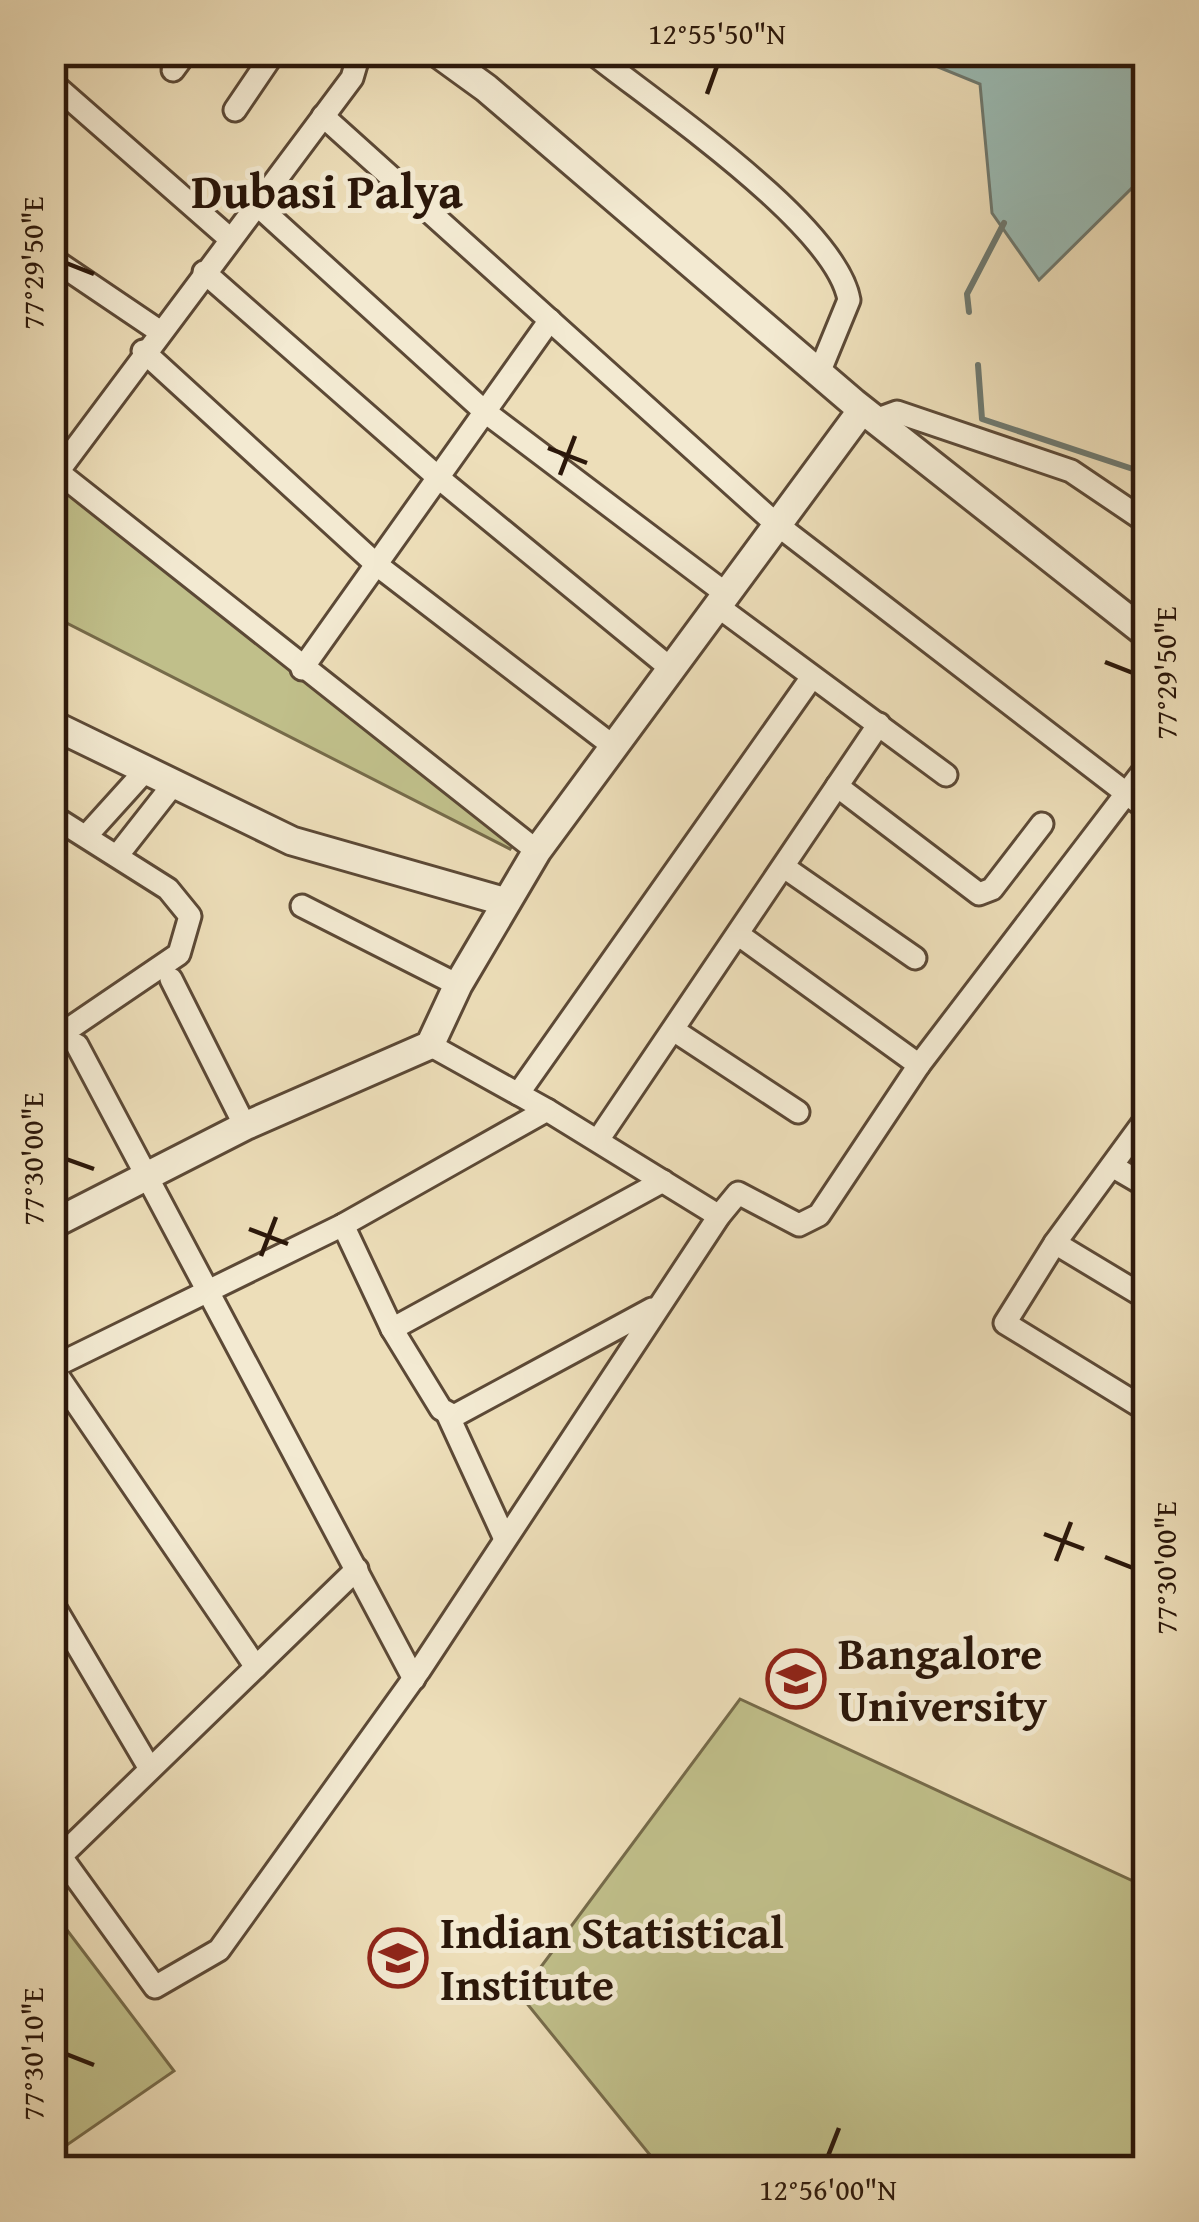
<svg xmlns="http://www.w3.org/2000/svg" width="1199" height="2222" font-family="'Gentium Book Plus',serif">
	<rect width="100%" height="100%" fill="#eddeb9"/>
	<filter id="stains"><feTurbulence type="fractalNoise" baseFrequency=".00167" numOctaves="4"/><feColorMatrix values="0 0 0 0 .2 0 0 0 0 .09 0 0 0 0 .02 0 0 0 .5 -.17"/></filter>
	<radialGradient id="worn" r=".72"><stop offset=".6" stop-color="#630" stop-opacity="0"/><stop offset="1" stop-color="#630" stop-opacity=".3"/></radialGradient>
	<g fill="#c0bf8a" stroke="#766b4a" stroke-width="3">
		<polygon points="83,478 516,840 510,849 51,615 51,510"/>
		<polygon points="740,1699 1148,1888 1148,2171 663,2171 520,1995"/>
		<polygon points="51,1909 174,2071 51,2156"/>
	</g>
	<polygon fill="#9abbb4" stroke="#6e7970" stroke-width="3" points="899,51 1148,51 1148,172 1039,280 992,213 980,84"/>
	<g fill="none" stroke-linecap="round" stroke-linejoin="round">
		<g stroke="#6e7970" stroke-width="6">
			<polyline points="969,312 967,294 1004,223"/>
			<polyline points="978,365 982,419 1148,474"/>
		</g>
		<g stroke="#5c4936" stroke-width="27">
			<g id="minor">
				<path d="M590,51C653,102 836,224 849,300L819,373"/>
				<polyline points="173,70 187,51"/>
				<polyline points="51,82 229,238"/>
				<polyline points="235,110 275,51"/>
				<polyline points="323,116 775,523 1148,810"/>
				<polyline points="256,204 484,411 725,593"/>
				<polyline points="51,258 159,331"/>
				<polyline points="204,272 440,479 669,667"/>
				<polyline points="143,351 377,565 613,746"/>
				<polyline points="875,420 897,412 1071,471 1148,523"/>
				<polyline points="58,472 537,851"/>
				<polyline points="51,481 352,78 360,51"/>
				<polyline points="716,605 946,775"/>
				<polyline points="302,669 550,320"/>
				<polyline points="837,786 979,894 992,889 1042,824"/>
				<polyline points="51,815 168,889 190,916 179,954 51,1041"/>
				<polyline points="88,834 145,771"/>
				<polyline points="117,856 172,786"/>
				<polyline points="784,867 915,958"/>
				<polyline points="302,906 458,985"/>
				<polyline points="739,935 919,1065"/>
				<polyline points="171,979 245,1126"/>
				<polyline points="675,1031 798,1112"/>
				<polyline points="77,1045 414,1679"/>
				<polyline points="430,1045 547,1110 719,1216"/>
				<polyline points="518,1094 812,677"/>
				<polyline points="1148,1116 1055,1243 1005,1323 1148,1411"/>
				<polyline points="598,1140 879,724"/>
				<polyline points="1112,1166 1148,1187"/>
				<polyline points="343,1225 392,1329 441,1409 454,1416 652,1309"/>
				<polyline points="1055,1243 1148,1299"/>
				<polyline points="392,1329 663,1181"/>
				<polyline points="51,1366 256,1667"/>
				<polyline points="51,1368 343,1225 547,1110"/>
				<polyline points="447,1413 505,1539"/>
				<polyline points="51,1601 150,1769"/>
				<polyline points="51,1843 155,1987 219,1950 419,1671 719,1216 738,1193 799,1225 819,1215 919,1065 1148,765"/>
				<polyline points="61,1856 357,1569"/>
			</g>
		</g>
		<g stroke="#5c4936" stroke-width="33">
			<g id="tertiary">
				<polyline points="435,51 486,88 854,403 1148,635"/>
				<polyline points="51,724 292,841 506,902"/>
				<polyline points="51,1225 245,1126 430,1045 458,985 537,851 862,410"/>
			</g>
		</g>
		<use href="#minor" stroke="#f3ead2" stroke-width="21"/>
		<use href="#tertiary" stroke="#f3ead2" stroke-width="27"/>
	</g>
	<path fill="none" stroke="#2b170a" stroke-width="4.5" d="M707,94L717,66M66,263L94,274M548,448L587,463M560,475L575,436M1105,662L1133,673M66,1159L94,1169M249,1229L288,1244M261,1256L276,1217M1044,1534L1084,1549M1105,1557L1133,1568M1056,1561L1071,1522M66,2054L94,2065M828,2156L839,2128"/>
	<defs>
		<g id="university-ring" transform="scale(3)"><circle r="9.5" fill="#f3ead2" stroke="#8f2418" stroke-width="1.5"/><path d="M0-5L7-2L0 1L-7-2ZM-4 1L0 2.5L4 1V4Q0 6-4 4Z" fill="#8f2418"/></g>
	</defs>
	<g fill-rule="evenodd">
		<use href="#university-ring" x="796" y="1679"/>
		<use href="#university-ring" x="398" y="1958"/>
	</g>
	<g text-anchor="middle" stroke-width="10" stroke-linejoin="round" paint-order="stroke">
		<g font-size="45" font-weight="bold" fill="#2b170a" stroke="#f3ead2" text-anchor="start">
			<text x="838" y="1669">Bangalore<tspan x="838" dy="52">University</tspan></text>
			<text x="440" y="1948">Indian Statistical<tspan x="440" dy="52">Institute</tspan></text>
		</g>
		<g font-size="48" font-weight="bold" fill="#2b170a" stroke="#f3ead2">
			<text x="327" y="208">Dubasi Palya</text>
		</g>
	</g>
	<rect width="1199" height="2222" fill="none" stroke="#eddeb9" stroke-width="132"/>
	<rect x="66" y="66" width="1067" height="2090" fill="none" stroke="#2b170a" stroke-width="4.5"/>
	<g font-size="30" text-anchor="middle" fill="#2b170a">
		<text x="717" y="44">12°55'50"N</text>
		<text transform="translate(33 263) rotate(-90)" y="10">77°29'50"E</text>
		<text transform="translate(1166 673) rotate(-90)" y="10">77°29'50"E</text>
		<text transform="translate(33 1159) rotate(-90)" y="10">77°30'00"E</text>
		<text transform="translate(1166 1568) rotate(-90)" y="10">77°30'00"E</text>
		<text transform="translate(33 2054) rotate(-90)" y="10">77°30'10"E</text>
		<text x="828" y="2200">12°56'00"N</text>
	</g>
	<rect width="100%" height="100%" filter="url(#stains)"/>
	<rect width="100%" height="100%" fill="url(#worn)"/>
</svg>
